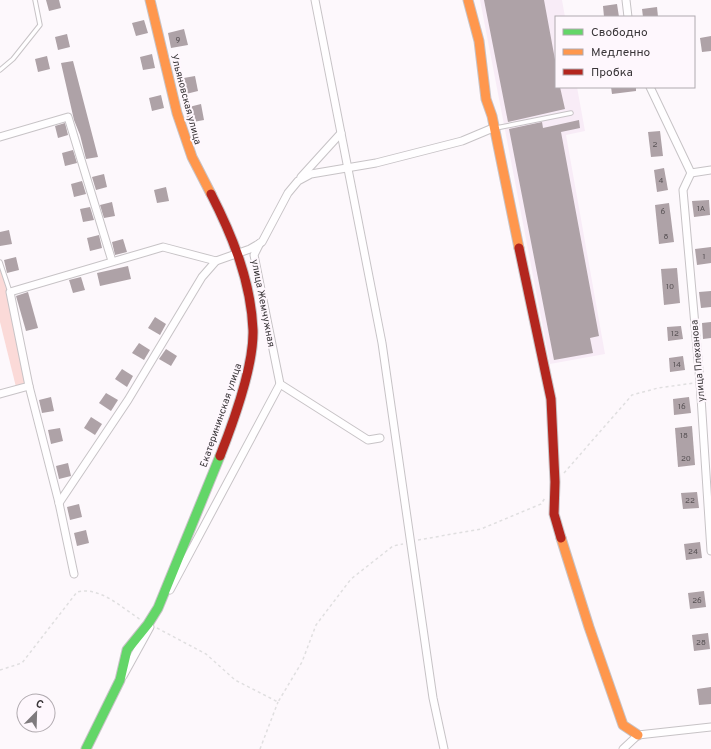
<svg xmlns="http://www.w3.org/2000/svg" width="711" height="749" font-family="Overpass,sans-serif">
	<rect width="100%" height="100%" fill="#fdf8fc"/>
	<polygon fill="#f8ecf7" points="480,0 562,0 565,17 556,17 556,87 577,87 585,131 566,135 605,354 550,364"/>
	<polygon fill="#fbdad8" points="0,266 10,292 26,384 16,387 0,322"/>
	<g fill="#aea2a7">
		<polygon points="46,0 59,0 61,8 49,11"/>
		<polygon points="484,0 544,0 556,65 556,87 560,87 565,109 508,122"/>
		<polygon points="617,4 619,17 604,17 603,6"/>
		<polygon points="657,7 658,17 643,17 642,9"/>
		<polygon points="144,20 148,33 136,36 132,23"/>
		<polygon points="184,29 188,45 171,48 168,33"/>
		<polygon points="67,34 70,47 58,50 55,37"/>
		<polygon points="711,36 711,51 702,52 700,38"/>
		<polygon points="152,54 155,68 143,70 140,57"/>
		<polygon points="47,56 50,69 38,72 35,59"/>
		<polygon points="73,61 98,157 86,159 80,135 74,120 61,63"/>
		<polygon points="195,76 198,91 182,95 178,79"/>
		<polygon points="611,87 636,87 636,91 612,94"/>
		<polygon points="161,95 164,108 152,111 149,98"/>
		<polygon points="201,104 204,120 188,123 185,108"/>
		<polygon points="579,120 580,128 561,132 599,336 590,338 593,353 554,360 509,129 542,122 543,128"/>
		<polygon points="65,123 68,135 58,138 55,126"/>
		<polygon points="660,131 663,156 651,157 648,132"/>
		<polygon points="73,150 77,163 65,166 62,153"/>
		<polygon points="664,168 668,190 657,192 654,170"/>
		<polygon points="104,174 107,187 96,190 92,177"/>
		<polygon points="82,181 86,194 74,197 71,184"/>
		<polygon points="166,187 169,201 157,203 154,190"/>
		<polygon points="709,200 710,215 694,217 692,201"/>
		<polygon points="112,202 115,216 104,218 100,205"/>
		<polygon points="669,203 674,242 659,244 655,205"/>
		<polygon points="90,207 94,220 83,222 80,209"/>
		<polygon points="9,230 12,244 0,246 0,232"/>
		<polygon points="99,235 102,248 90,251 87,238"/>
		<polygon points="123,239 127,252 115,255 112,242"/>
		<polygon points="711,247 711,263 697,265 695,249"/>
		<polygon points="16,257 19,270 7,273 4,260"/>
		<polygon points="128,266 131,279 100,286 97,273"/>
		<polygon points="677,268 680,303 664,305 661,269"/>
		<polygon points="81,277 85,290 73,293 69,280"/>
		<polygon points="711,291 711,307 701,308 699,292"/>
		<polygon points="28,292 38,328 26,331 16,296"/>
		<polygon points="155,317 166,324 160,335 148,328"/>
		<polygon points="711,322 711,338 703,339 702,323"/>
		<polygon points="681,326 683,339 668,341 667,327"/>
		<polygon points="139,343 150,350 144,360 132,353"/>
		<polygon points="166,349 177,356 171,366 159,359"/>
		<polygon points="683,356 685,370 670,372 669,358"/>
		<polygon points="122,369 133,376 127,387 115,379"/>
		<polygon points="106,393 118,400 111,411 99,403"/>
		<polygon points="51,397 54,411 42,413 39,400"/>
		<polygon points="689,397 691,413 674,415 673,399"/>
		<polygon points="91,417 102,424 95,435 84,428"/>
		<polygon points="692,426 695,465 678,467 675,428"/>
		<polygon points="60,428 63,441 51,444 48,430"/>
		<polygon points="68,463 71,476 59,479 56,466"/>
		<polygon points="697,492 699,508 683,509 681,493"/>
		<polygon points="79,504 82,517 70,520 67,507"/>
		<polygon points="86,530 89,543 77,546 74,533"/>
		<polygon points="700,542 702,558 686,560 684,544"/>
		<polygon points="704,591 706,607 690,609 688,593"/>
		<polygon points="708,633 710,649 694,651 692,635"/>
		<polygon points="711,687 711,704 699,705 697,689"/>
	</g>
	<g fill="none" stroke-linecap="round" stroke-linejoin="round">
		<g stroke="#c7c3c6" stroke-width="5.5">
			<g id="lane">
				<polyline points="0,70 13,59 40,25 35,0"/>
				<polyline points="496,128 571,113"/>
				<polyline points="0,262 10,292"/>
			</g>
		</g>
		<g stroke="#c7c3c6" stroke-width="9">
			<g id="street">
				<polyline points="315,0 382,343 433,698 444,749"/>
				<polyline points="626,0 628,17"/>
				<polyline points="650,87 691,173 711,170"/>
				<polyline points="0,137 68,117 112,261"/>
				<polyline points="691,173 683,190 700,382 711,551"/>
				<polyline points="301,177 341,133"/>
				<polyline points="260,243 254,255 280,384 368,440 380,438"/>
				<polyline points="29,386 59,503 74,574"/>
				<polyline points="0,394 29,386 10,292 163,247 216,261 250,249 262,242 288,193 298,181 311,174 376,163 462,141 493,128"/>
				<polyline points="59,503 128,400 202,277 216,261"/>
				<polyline points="170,590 280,384"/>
				<polyline points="123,676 150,627"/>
				<polyline points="623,749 638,735 711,727"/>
			</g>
		</g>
		<g stroke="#c7c3c6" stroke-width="11">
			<polyline id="fast" points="86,749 120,680 127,650 148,624 158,608 220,456"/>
		</g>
		<g stroke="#c7c3c6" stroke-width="11">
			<g id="slow">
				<polyline points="150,0 177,113 192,157 211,194"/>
				<polyline points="468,0 479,41 486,99 492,116 519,248"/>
				<polyline points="561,538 589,627 623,725 638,735"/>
			</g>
		</g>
		<g stroke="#c7c3c6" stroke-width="11">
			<g id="jam">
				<path d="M211,194C233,237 251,282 253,330C254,365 233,423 220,456"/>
				<polyline points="519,248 551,399 555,482 554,514 561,538"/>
			</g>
		</g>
		<g stroke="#e0dfe0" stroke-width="1.5" stroke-dasharray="3 3" stroke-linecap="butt">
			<polyline points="564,473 632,395 658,388 694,383"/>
			<polyline points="418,540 481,529 541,504 545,498"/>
			<polyline points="157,628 206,654 235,680 278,702 302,662 316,625 351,579 393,546 403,544"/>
			<path d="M0,670L22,663L77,592C100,586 122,608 141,620"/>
			<polyline points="260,749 278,702"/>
		</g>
		<use href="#lane" stroke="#fffeff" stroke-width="3.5"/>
		<use href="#street" stroke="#fffeff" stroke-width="7"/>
		<use href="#fast" stroke="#63d668" stroke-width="9"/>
		<use href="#slow" stroke="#ff974d" stroke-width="9"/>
		<use href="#jam" stroke="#b3261e" stroke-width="9"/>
	</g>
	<g text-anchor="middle" stroke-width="4" stroke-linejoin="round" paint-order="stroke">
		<g font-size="8" fill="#575154">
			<text x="178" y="42">9</text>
			<text x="655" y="147">2</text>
			<text x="661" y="183">4</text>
			<text x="701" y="211">1А</text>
			<text x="663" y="214">6</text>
			<text x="666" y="239">8</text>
			<text x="704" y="259">1</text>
			<text x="670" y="289">10</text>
			<text x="675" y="336">12</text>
			<text x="677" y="367">14</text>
			<text x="682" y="409">16</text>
			<text x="684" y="438">18</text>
			<text x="686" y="461">20</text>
			<text x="690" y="503">22</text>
			<text x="693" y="554">24</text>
			<text x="697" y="603">26</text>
			<text x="701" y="645">28</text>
		</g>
		<g font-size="10" fill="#3a3639" stroke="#fef7fd">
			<text transform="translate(187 99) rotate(75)" y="4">Ульяновская улица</text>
			<text transform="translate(264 303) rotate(79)" y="4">улица Жемчужная</text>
			<text transform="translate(697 361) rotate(-95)" y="4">улица Плеханова</text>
			<text transform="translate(220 415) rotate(-71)" y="4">Екатерининская улица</text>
		</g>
	</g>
	<rect x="555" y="16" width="140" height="72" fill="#fef7fd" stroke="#b0aaaf"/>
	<rect x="563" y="29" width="20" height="6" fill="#63d668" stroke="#b0aaaf"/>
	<text x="591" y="36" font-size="12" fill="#3a3639">Свободно</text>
	<rect x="563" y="49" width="20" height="6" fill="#ff974d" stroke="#b0aaaf"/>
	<text x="591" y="56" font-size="12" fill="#3a3639">Медленно</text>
	<rect x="563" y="69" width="20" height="6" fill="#b3261e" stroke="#b0aaaf"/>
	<text x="591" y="76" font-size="12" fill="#3a3639">Пробка</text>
	<g transform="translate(36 713) rotate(23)"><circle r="19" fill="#fef7fd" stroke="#b0aaaf"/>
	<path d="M0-3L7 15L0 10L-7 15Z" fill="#7e7a7d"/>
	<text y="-6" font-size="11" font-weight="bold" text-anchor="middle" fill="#3a3639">С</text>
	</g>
</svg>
